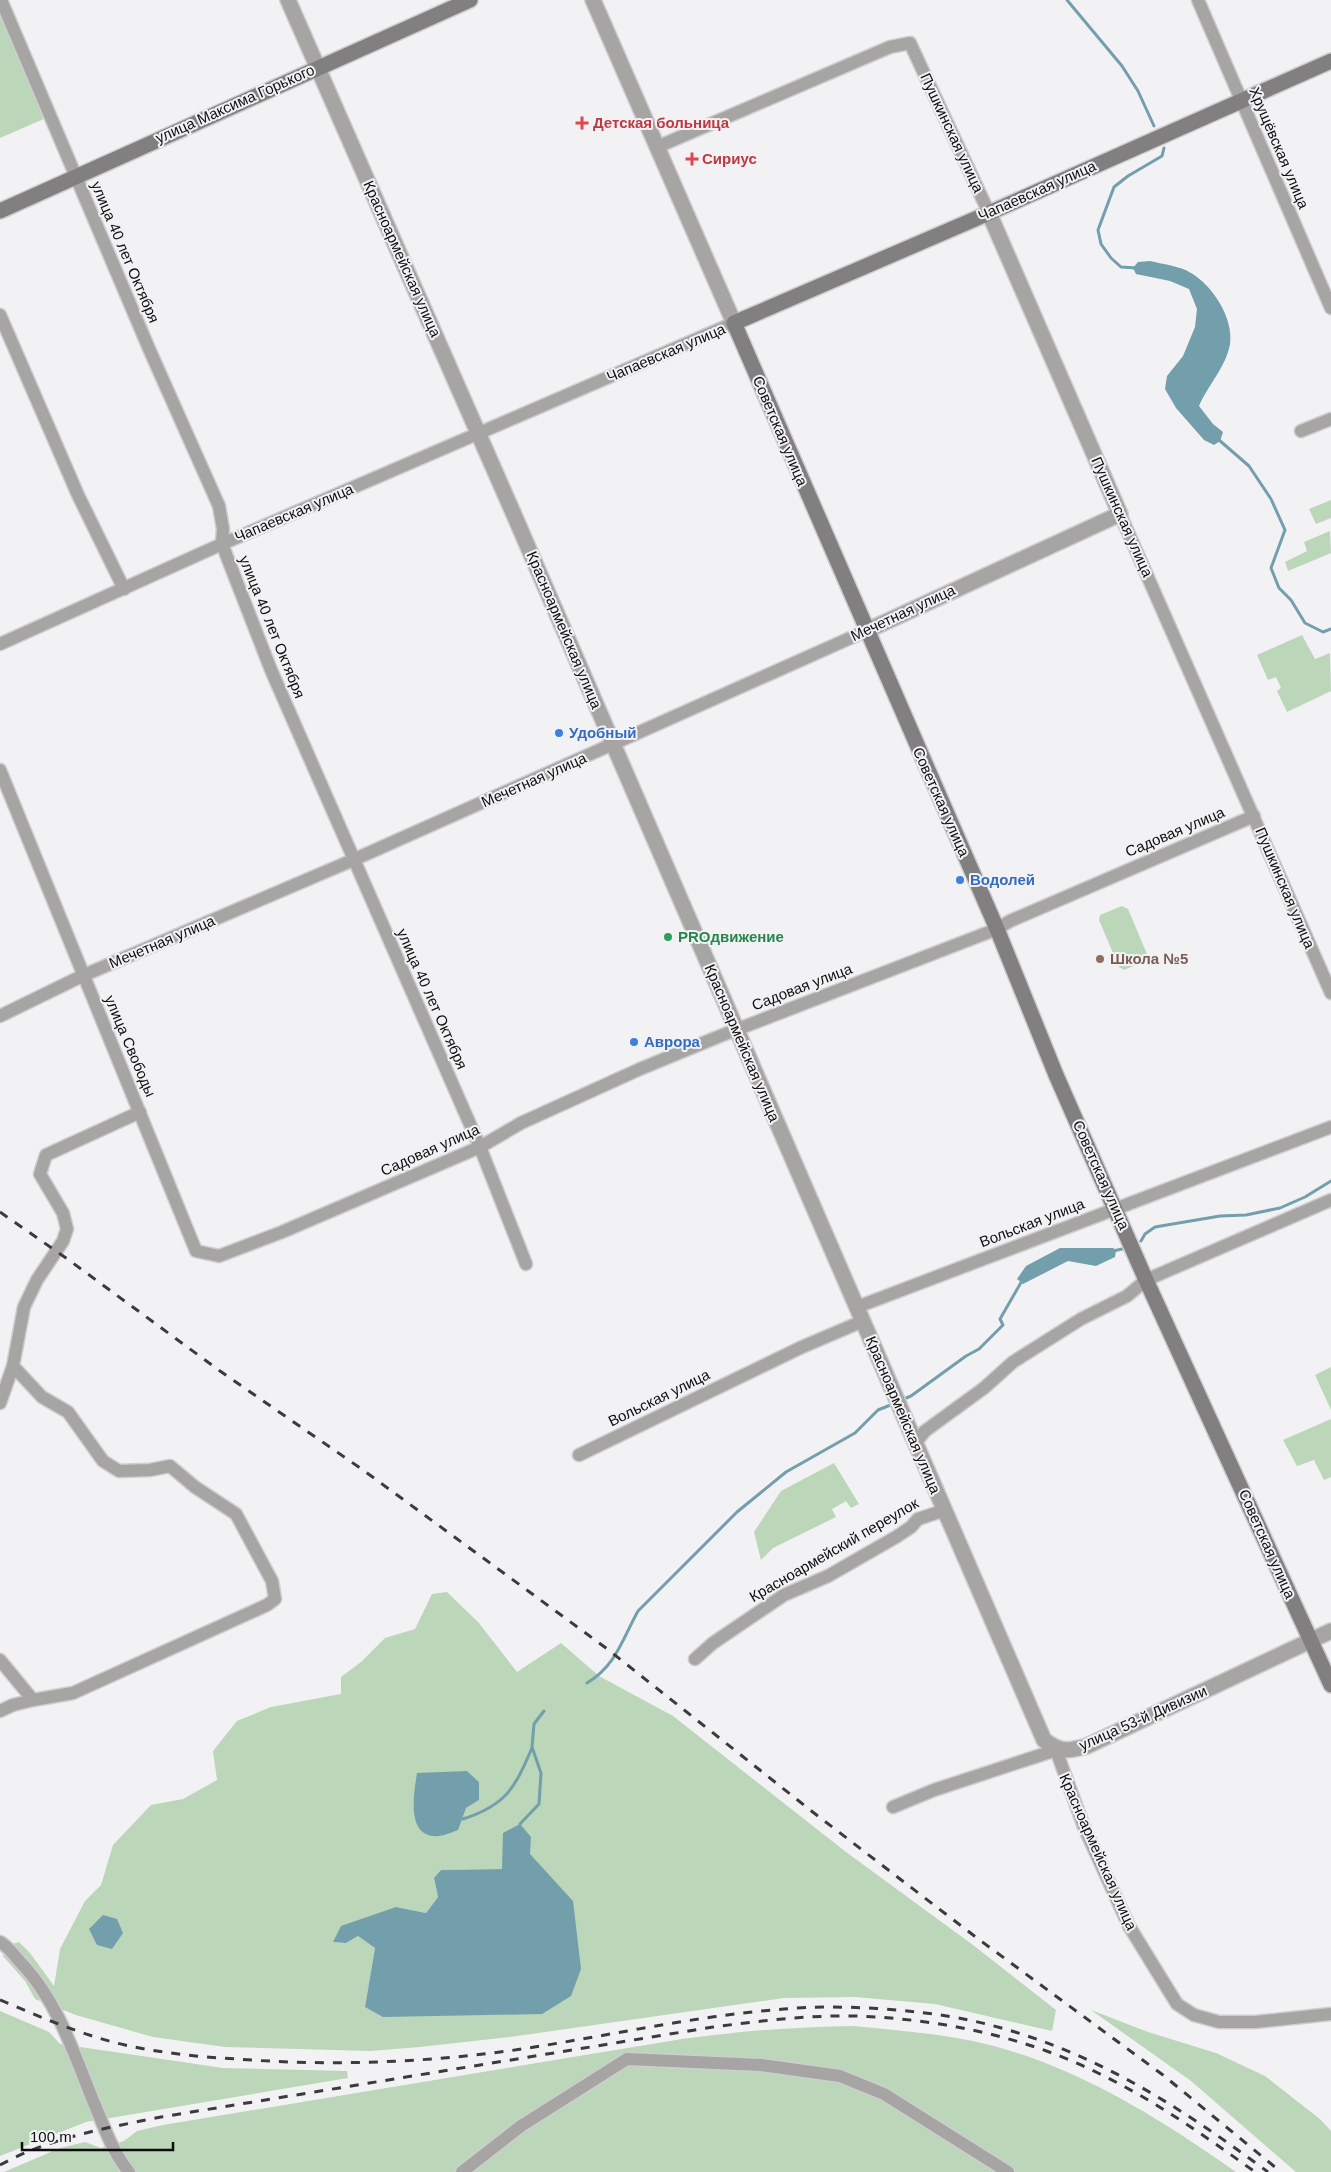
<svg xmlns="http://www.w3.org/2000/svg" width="1331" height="2172" font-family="Helvetica,sans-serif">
	<rect width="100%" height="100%" fill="#f2f2f5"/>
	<g fill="#bbd6b8" fill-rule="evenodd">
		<polygon points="0,16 46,118 0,138"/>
		<polygon points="1331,500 1331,518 1316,524 1309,509"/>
		<polygon points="1330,531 1331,553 1288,571 1285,562 1307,551 1304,542"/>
		<polygon points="1302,635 1315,659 1330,653 1331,691 1287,712 1277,691 1281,688 1276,677 1268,680 1257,655"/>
		<polygon points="1122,906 1128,909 1147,954 1145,961 1124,970 1119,967 1099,920 1100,915"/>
		<polygon points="1331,1367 1331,1410 1315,1375"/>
		<polygon points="1331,1419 1331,1477 1324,1480 1314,1460 1297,1466 1283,1440"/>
		<polygon points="834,1463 859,1504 851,1508 846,1501 832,1509 836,1517 773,1548 761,1560 754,1532 781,1491"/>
		<path d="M447,1592L479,1623L517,1672L561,1643L599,1676L673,1716L846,1852L973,1945L1056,2010L1052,2031L935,2004L855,1997L784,1998L510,2037L420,2047L370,2051L225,2047L153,2037L76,2015L35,1999L25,1981L3,1956L6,1946L19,1942L30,1953L54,1986L60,1949L85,1901L101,1885L113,1845L151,1805L183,1799L217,1780L213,1751L237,1721L271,1707L341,1694V1677L361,1662L385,1638L415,1629L432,1594ZM467,1771L479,1782V1800L466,1808ZM503,1833L531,1837L529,1854L573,1901L365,2007L375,1948L358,1936L346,1943L333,1942L396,1907L426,1913L438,1897L434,1879L441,1870L503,1869Z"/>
		<polygon points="1091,2010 1148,2032 1216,2053 1265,2076 1320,2119 1331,2131 1331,2172 1296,2172 1191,2081"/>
		<polygon points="0,2011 49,2032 60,2044 223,2068 347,2071 348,2078 86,2122 0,2156"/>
		<path d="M853,2026C893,2030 933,2033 973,2041C1070,2062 1156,2116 1236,2172H4L60,2148L85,2142L101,2148L124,2141L137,2131L163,2125L682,2039C739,2031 795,2027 853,2026Z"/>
	</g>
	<g fill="#729fab">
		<path d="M1150,261C1162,264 1180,266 1191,273C1212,285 1234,318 1230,344C1226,367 1208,385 1199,406L1213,424L1223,432L1220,441L1214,445L1204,440L1176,408L1165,389L1167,376L1183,356L1195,327L1197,309L1189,289L1170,281L1136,274L1133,268L1138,262Z"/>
		<polygon points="1060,1248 1113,1248 1116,1250 1115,1257 1096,1266 1068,1261 1023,1284 1017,1279 1026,1266"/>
		<path d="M467,1771L479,1782V1800L466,1808L458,1830C452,1832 446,1835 439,1836C405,1839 414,1793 417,1773Z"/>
		<polygon points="520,1824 531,1837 530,1854 573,1901 581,1969 571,1996 542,2014 383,2017 365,2007 375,1948 358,1936 346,1943 333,1942 341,1926 396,1907 426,1913 438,1897 434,1878 441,1870 502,1869 503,1833"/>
		<polygon points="103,1915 117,1919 123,1933 112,1949 97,1945 89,1929"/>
	</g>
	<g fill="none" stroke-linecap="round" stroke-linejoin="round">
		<g stroke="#729fab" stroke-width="3">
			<polyline points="1067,0 1122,66 1138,91 1154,126"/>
			<polyline points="1136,268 1121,267 1111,258 1101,244 1098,230 1114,187 1128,176 1162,156 1164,148"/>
			<polyline points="1219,440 1249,466 1271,499 1285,530 1271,568 1279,588 1291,600 1305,623 1323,632 1331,629"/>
			<polyline points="1141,1241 1145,1234 1155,1227 1220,1216 1246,1215 1280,1208 1305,1197 1331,1181"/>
			<polyline points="1113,1251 1122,1249"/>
			<polyline points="901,1400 911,1396 966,1356 979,1349 1003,1325 1000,1319 1023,1279"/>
			<path d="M587,1683C616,1666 623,1638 638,1611L737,1512L786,1472L855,1433L878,1410L893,1404"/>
			<path d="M463,1819C507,1805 515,1787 532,1748"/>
			<polyline points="520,1824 539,1804 541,1773 532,1747 534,1724 544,1711"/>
		</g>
		<g stroke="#ceced0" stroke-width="15">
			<g id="minor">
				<polyline points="1,0 150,351 219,506 223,529 222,544 271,670 480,1147 526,1264"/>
				<polyline points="1198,0 1331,308"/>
				<polyline points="657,147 890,47 910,43 989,213"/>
				<polyline points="0,315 78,495 124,589"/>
				<polyline points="1301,431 1331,419"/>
				<polyline points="1120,514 1331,993"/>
				<polyline points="0,644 222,544 734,323"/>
				<polyline points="0,770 196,1251 219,1256 282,1232 480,1147 521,1123 640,1069 720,1036 997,929 1010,921 1254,816"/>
				<polyline points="0,1016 82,976 353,860 866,631"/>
				<polyline points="857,1307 1331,1127"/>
				<polyline points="0,1403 13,1366 24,1307 37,1280 63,1241 67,1229 63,1213 40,1174 46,1155 140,1112"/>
				<polyline points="916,1442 925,1431 984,1388 1013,1362 1081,1319 1127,1296 1146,1280 1331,1200"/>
				<polyline points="579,1455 802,1347 863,1321"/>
				<polyline points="695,1659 713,1643 784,1595 828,1576 896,1537 911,1527 918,1519 945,1510"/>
				<polyline points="0,1660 33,1700 73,1693 267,1605 275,1599 272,1581 236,1514 195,1487 170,1466 150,1470 119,1471 103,1461 68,1412 42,1397 13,1366"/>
				<polyline points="0,1711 13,1705 33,1700"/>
				<polyline points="893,1807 934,1790 1056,1750 1084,1827 1129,1926 1177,2004 1194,2015 1219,2022 1255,2022 1331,2014"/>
				<path d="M0,1942C10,1948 16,1958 24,1966C62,2008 77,2064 99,2115C107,2135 115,2155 129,2172"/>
				<polyline points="462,2172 521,2126 627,2059 761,2065 840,2076 884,2094 1008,2172"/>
			</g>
		</g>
		<g stroke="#ceced0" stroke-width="18">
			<g id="tertiary">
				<path d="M288,0L515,517L1044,1740C1061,1753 1068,1751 1087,1746L1331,1631"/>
				<polyline points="593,0 734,323"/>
				<polyline points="866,631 1120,514 989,213"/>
			</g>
		</g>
		<g stroke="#ceced0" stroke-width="18">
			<g id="secondary">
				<polyline points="1331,61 989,213 734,323 997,929 1056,1075 1146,1280 1331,1685"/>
				<polyline points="0,211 470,0"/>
			</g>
		</g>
		<use href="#minor" stroke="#a6a5a4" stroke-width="12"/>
		<use href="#tertiary" stroke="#a6a5a4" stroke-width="15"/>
		<use href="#secondary" stroke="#817f7f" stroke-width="15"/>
		<g stroke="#3b3b3d" stroke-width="3" stroke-dasharray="9 9" stroke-linecap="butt">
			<polyline points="0,1212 66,1258 220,1371 363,1470 606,1648 814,1813 977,1938 1163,2075 1281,2172"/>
			<path d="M0,2000C41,2017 81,2035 125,2045C161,2053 199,2057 237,2059C327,2066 418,2063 508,2051C600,2038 691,2016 784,2009C839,2004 915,2009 969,2020C1085,2045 1175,2103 1268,2172"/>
			<path d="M0,2165C49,2138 106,2128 161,2117L713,2027C760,2021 808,2015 856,2016C939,2019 1024,2036 1098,2073C1154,2100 1205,2136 1255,2172"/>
		</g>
	</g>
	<g fill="#e0444e" stroke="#f2f2f5" stroke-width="2">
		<path d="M579.5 115.5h5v5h5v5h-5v5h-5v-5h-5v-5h5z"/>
		<path d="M689.5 151.5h5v5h5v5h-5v5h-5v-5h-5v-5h5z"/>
	</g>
	<g fill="#3f7fe0" stroke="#f2f2f5" stroke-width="2">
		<circle cx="559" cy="733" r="5"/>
		<circle cx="960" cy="880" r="5"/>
		<circle cx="634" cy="1042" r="5"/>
	</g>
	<circle fill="#2e9e5b" stroke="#f2f2f5" stroke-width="2" cx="668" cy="937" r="5"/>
	<circle fill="#8d6e63" stroke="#f2f2f5" stroke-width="2" cx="1100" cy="959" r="5"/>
	<g text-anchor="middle" stroke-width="4" stroke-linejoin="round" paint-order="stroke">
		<g font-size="15" fill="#0e0e0f" stroke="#f2f2f5">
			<text transform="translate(235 104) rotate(-24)" y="5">улица Максима Горького</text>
			<text transform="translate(952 133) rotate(65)" y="5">Пушкинская улица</text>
			<text transform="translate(1279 148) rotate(67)" y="5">Хрущёвская улица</text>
			<text transform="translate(1037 191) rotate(-24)" y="5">Чапаевская улица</text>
			<text transform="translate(125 252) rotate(67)" y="5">улица 40 лет Октября</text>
			<text transform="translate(402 259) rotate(66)" y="5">Красноармейская улица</text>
			<text transform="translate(666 353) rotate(-23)" y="5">Чапаевская улица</text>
			<text transform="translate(780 431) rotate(67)" y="5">Советская улица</text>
			<text transform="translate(294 513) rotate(-23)" y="5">Чапаевская улица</text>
			<text transform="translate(1122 517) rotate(66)" y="5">Пушкинская улица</text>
			<text transform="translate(903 613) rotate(-25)" y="5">Мечетная улица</text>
			<text transform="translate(272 627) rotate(68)" y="5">улица 40 лет Октября</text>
			<text transform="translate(564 630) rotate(67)" y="5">Красноармейская улица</text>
			<text transform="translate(534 780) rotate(-24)" y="5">Мечетная улица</text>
			<text transform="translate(941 802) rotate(66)" y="5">Советская улица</text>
			<text transform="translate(1175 832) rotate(-23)" y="5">Садовая улица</text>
			<text transform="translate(1285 888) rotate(67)" y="5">Пушкинская улица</text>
			<text transform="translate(162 942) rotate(-23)" y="5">Мечетная улица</text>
			<text transform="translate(802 987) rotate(-21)" y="5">Садовая улица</text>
			<text transform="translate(432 999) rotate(66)" y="5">улица 40 лет Октября</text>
			<text transform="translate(742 1043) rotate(67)" y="5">Красноармейская улица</text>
			<text transform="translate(130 1046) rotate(67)" y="5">улица Свободы</text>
			<text transform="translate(430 1150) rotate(-24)" y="5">Садовая улица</text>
			<text transform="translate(1101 1175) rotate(66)" y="5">Советская улица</text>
			<text transform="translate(1032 1223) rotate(-21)" y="5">Вольская улица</text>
			<text transform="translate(659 1398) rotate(-26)" y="5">Вольская улица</text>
			<text transform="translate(903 1415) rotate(67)" y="5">Красноармейская улица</text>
			<text transform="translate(1267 1544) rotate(66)" y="5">Советская улица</text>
			<text transform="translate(834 1550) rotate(-30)" y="5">Красноармейский переулок</text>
			<text transform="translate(1143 1718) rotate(-24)" y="5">улица 53-й Дивизии</text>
			<text transform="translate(1098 1852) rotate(66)" y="5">Красноармейская улица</text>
		</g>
		<g font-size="15" font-weight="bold" fill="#be3a42" stroke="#f2f2f5" text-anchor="start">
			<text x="593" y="128">Детская больница</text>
			<text x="702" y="164">Сириус</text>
		</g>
		<g font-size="15" font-weight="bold" fill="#366cbe" stroke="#f2f2f5" text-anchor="start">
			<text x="569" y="738">Удобный</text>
			<text x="970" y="885">Водолей</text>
			<text x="644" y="1047">Аврора</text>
		</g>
		<g font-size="15" font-weight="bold" fill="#27864d" stroke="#f2f2f5" text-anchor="start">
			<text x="678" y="942">PROдвижение</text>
		</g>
		<g font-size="15" font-weight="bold" fill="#785e54" stroke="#f2f2f5" text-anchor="start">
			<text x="1110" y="964">Школа №5</text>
		</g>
	</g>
	<path d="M22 2142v8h151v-8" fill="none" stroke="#0e0e0f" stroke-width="2.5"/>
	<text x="30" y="2142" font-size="15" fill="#0e0e0f" stroke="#f2f2f5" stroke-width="4" paint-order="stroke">100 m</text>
</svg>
